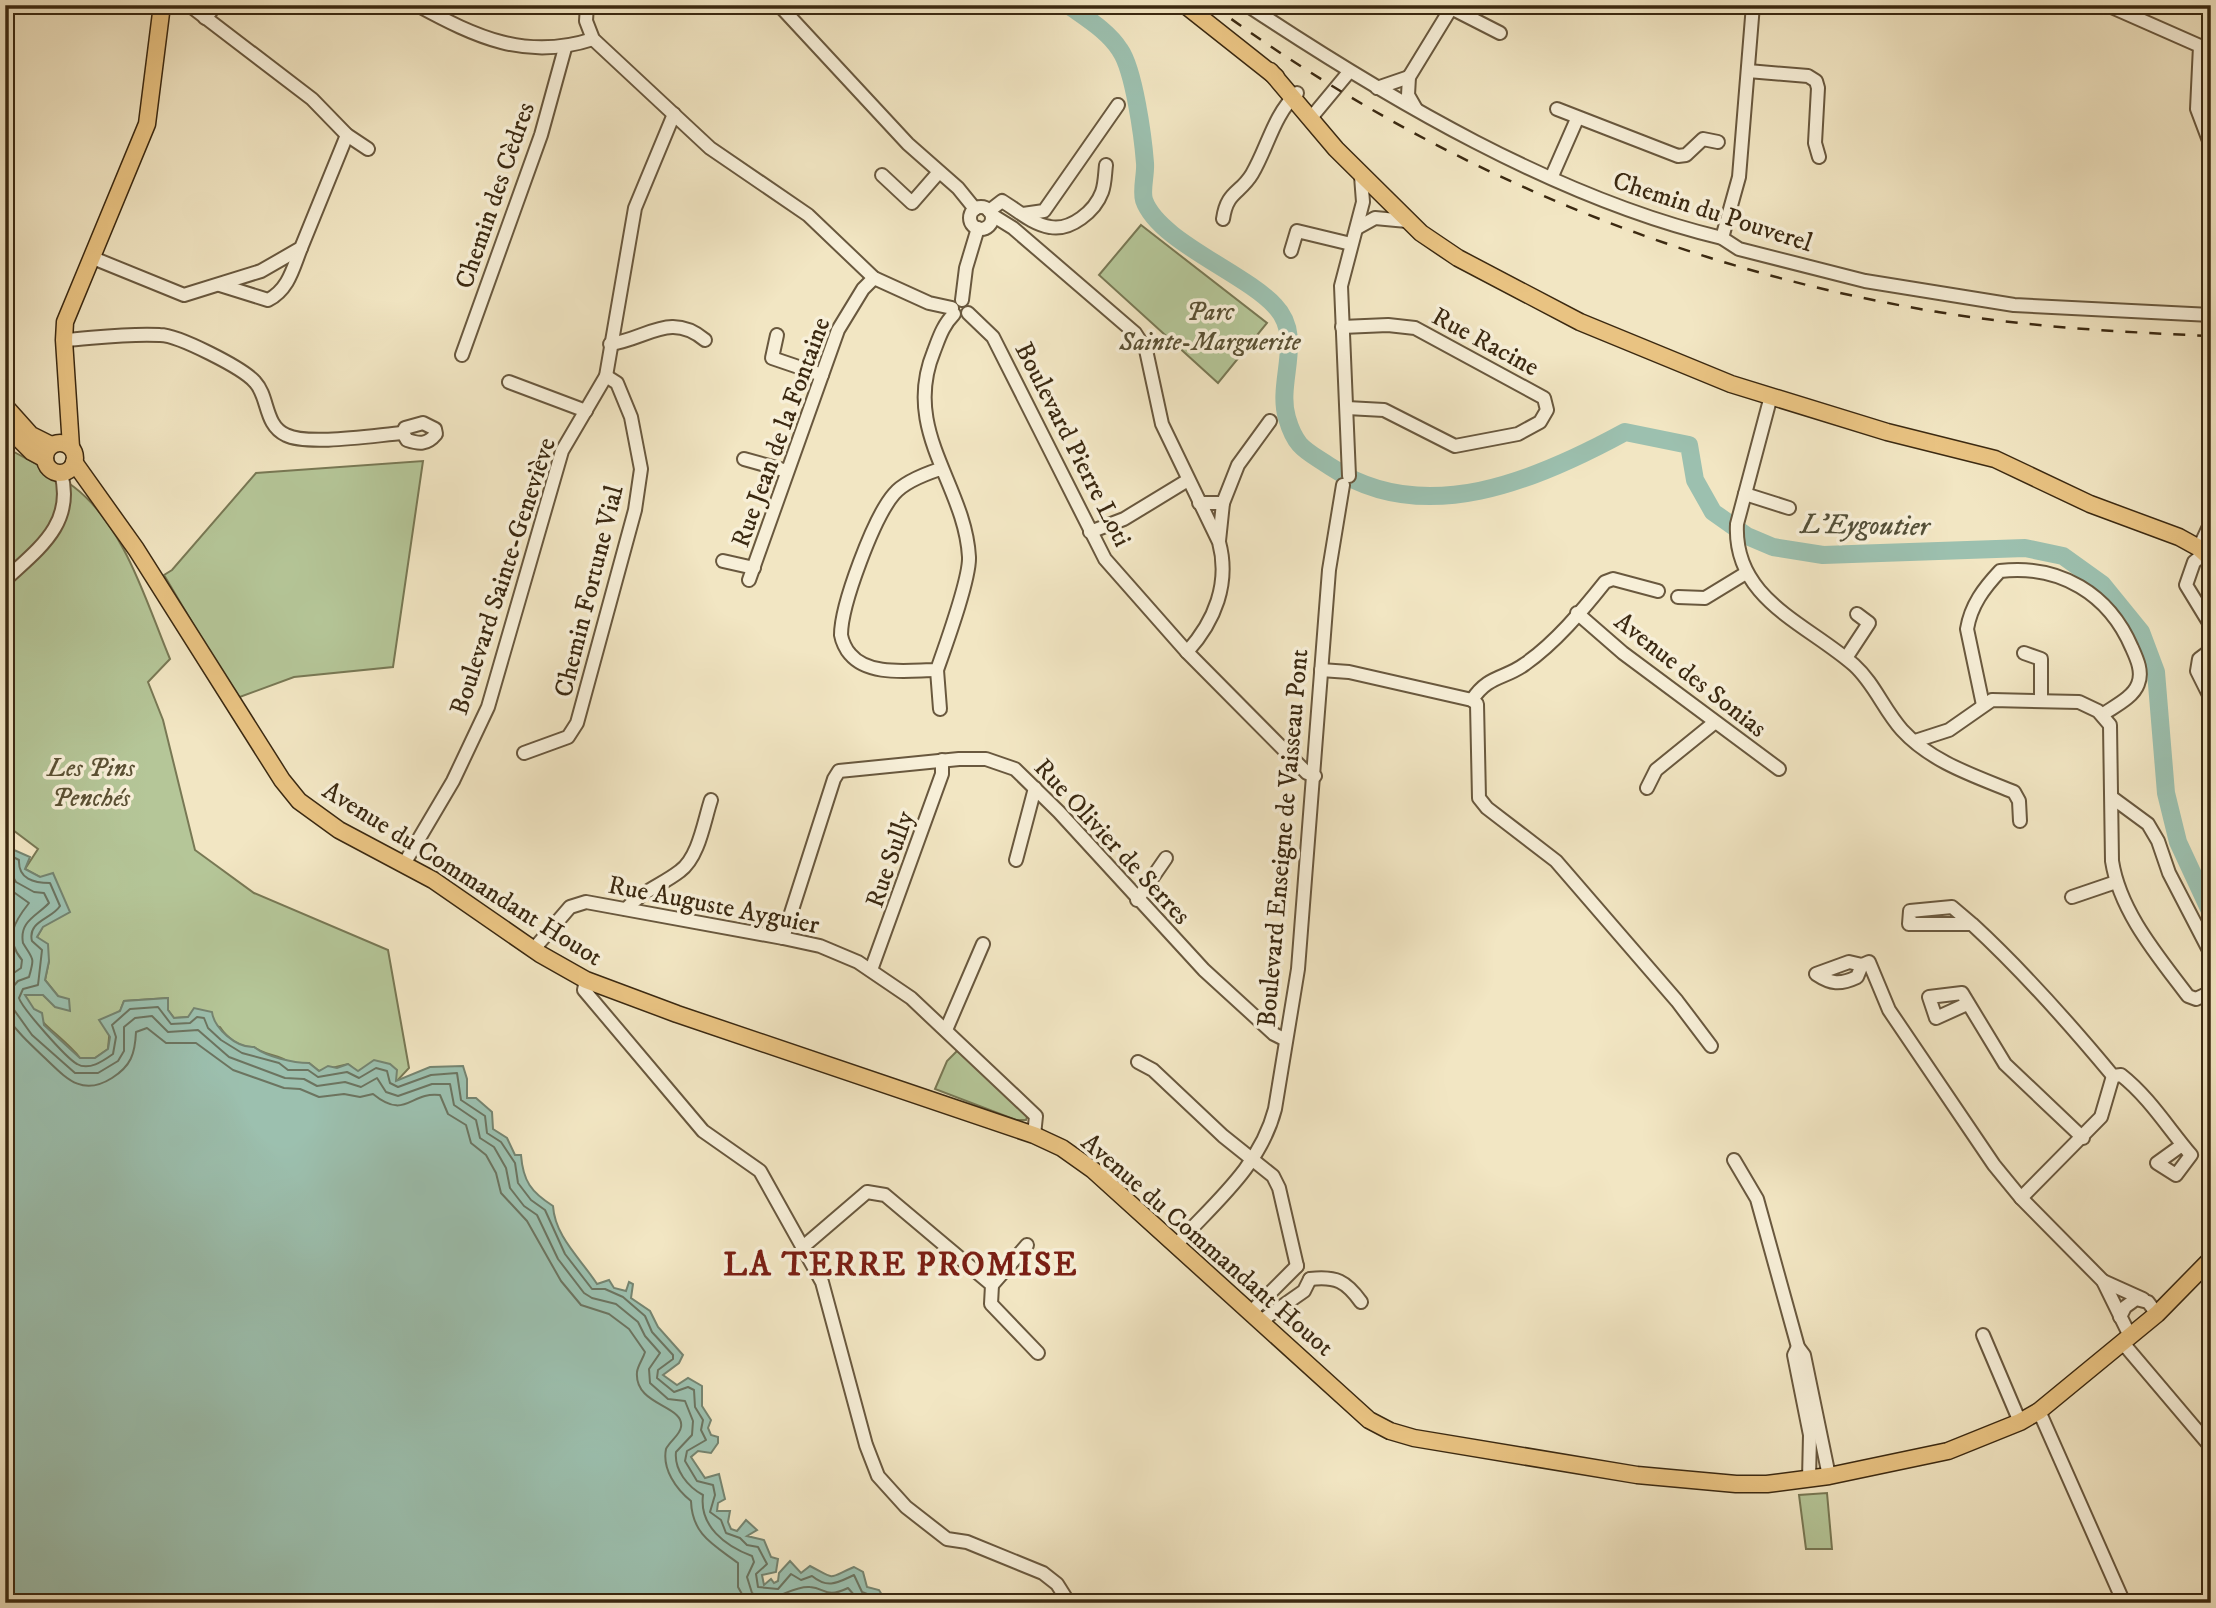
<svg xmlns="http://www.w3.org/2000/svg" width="2216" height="1608" font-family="'IM FELL DW Pica',serif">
	<rect width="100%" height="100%" fill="#f2e6c3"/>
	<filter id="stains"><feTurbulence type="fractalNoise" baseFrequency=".00286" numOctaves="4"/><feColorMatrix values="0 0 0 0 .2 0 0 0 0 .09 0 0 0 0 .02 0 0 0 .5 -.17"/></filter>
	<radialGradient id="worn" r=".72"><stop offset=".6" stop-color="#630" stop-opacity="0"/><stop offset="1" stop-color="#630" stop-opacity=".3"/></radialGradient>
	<g fill="#b5c698" stroke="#787854" stroke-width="2">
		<polygon points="1141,225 1267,323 1218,383 1099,275"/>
		<path d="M5,447C28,460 54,472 74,487C125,526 146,602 170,659L148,682L163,720L195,850L254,893L388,950L409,1068L396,1082L358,1072L348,1064L319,1071L309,1063H290C279,1054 265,1056 254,1047C240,1048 227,1038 220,1027L188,1017L174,1018L168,1010L167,998L124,1001L120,1011L111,1016L108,1049L95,1058H80C63,1036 34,1022 25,995H43L55,1006L58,996L45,980L49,961L37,937L42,928L40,877L25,869L38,849L5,824Z"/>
		<polygon points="423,461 393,667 294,677 237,698 164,575 172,570 256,473"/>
		<polygon points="959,1049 1028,1114 1026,1120 1016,1120 935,1089 947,1061"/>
		<polygon points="1827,1493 1832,1549 1806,1549 1799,1495"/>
	</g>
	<path fill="#9cc0af" stroke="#758470" stroke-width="2" d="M5,846L30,857L25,869L40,877L53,873L70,912L43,927L37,937L48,944L49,961L45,980L58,996L69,999L70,1011L55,1007L43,995H25L34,1009L42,1013L44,1025L80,1058H95L108,1049L110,1037L99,1020L120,1011L124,1001L168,998V1010L174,1018L188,1017L194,1008L212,1012C214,1028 236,1048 254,1047C267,1057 293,1063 309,1063L319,1071L328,1066L337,1068L348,1064L358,1071L374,1060L390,1064L397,1070L396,1081L430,1067L463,1066L467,1079V1098H476L492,1112L493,1129L507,1138L515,1155H521C523,1181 531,1192 553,1206C555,1237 581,1259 597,1284L609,1280L614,1288L626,1291L629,1282L633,1284L631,1298L650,1311L658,1327L683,1355L679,1363L663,1375L677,1385L688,1378L702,1386V1406L711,1420L708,1428L711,1435L718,1437V1443L711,1453L698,1451L691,1457L705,1478L719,1474L725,1499L718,1503L717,1511H730L728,1522L731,1529L737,1531L746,1520L757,1530L747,1536L764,1540L771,1557L778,1559L776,1572L762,1575L764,1585L771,1579L774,1583L778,1581L779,1573L790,1561L801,1573L810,1566C837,1580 826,1579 854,1567L863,1572L867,1587L879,1590L887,1603H5Z"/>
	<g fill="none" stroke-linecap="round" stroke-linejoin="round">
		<g stroke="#6c7460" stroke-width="2">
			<path d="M5,853L19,860C18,879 34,883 50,883L60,906C52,919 27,921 32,941L42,950L38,985L23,989L19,998C22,1008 66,1058 77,1064C89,1071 103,1061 113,1054L116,1037L112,1025L130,1009L158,1007L171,1024L190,1023L197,1017L204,1018L208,1028L221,1040L242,1053L279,1063L288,1070H308L318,1077L347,1072L359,1078L376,1068L387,1071L390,1083L398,1087L431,1075L457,1073L461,1100L485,1116L487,1133L501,1142L515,1163L518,1183L531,1200L545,1210L565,1254L592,1289H605L623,1297L645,1316L652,1332L673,1355V1359L658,1370L657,1378L674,1392L688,1387L694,1390L695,1407L703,1420L701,1430L706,1440L687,1451L685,1461L697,1481L713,1485L715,1495L710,1512L721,1520L726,1533L740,1538L747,1545L758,1547L767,1564L756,1574L758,1587L778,1589L791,1574L801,1580L812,1576C828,1589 837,1583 854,1575L862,1592L875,1597L879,1603"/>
			<path d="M5,863L16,882L34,892L44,893L49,903C37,916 19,921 23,943C33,960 35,956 29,977L18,981L11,989L12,1007L32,1035L75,1073H98L118,1061L124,1051V1027L135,1018L152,1016L168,1032L198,1030L229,1057L285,1078L304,1079L317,1086L345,1082L361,1087L377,1078L386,1092L398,1096L432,1084H450L454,1105L476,1120L480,1138L494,1147L506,1168L510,1188L524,1206L537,1215L558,1259L584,1293L592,1298L616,1304L638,1322L645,1336L660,1353L649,1369L650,1383L668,1399L685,1401L693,1421L692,1435L676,1452C674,1470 688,1487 703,1495C699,1526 725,1546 752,1556L754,1562L747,1577L752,1593C773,1608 789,1585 810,1587C826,1588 825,1599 848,1588L861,1603"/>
			<path d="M5,886L29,903C14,922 4,938 22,960L21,968L5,979"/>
			<path d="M5,1015C20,1035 28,1042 46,1059C66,1078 82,1097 112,1078C131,1066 135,1054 136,1032L147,1028L166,1043H196L233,1070L284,1088L300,1089L319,1097L344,1094L360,1097L373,1094C406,1121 410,1091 440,1095L448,1114L466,1125L471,1143L486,1155L496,1173L501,1193L527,1221L561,1281L581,1305L609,1314L629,1329L645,1352C643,1359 638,1365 637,1372C634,1406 685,1405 681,1427C680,1435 670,1441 666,1449C662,1469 676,1489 691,1501C692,1535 714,1545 738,1563V1587L747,1603"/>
		</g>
		<path stroke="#9cc0af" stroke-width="18" d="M1068,5C1086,18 1108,31 1120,50C1134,70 1143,137 1145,163C1146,174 1141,190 1144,200C1158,241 1245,273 1275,306C1305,337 1276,382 1287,418C1296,449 1306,450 1331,467C1424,529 1537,480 1625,432L1689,445L1695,480L1713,512L1747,536L1773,547L1823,555L2025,548L2063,556L2102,584L2141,632L2156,672L2166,793L2178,842L2211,913"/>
		<g stroke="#69583e" stroke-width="16">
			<g id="minor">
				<polyline points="189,5 312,99 347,135 368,149"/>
				<path d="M417,5C476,37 526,61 593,39"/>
				<polyline points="587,5 586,21 593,39 710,148 808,215 874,278 929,303 952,308"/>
				<polyline points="779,5 908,144 958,188 975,209"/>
				<path d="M1247,5C1387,98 1557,199 1722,238L1739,249L1865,281L2014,305L2211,315"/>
				<polyline points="2107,5 2200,46 2197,109 2211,146"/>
				<polyline points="1451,8 1500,33"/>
				<polyline points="205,18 216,5"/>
				<polyline points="1748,71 1808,76 1816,81 1818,88 1815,143 1819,157"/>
				<polyline points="1377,88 1409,77"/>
				<polyline points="1416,109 1408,95 1409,77 1453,5"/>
				<polyline points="1557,109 1678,156 1686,155 1703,139 1718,142"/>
				<polyline points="1310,119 1349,72"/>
				<polyline points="882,175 912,203 939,172"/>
				<polyline points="1552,176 1577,119"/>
				<circle cx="981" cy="218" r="11"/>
				<path d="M989,211L1002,201C1017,210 1032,224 1050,227C1071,231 1095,211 1102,192C1105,184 1105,173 1106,165"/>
				<polyline points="1023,214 1044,211 1118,105"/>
				<path d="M992,215L1013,228L1135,333L1146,350L1162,424L1219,542C1230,583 1215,621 1187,652"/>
				<path d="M1223,219C1227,191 1240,194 1252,174C1268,147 1273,116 1297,93"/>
				<polyline points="1357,228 1375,218 1407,221"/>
				<polyline points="1722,238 1739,177 1753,5"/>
				<polyline points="1291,251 1297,231 1351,244"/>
				<polyline points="93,258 184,295 261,271 301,248 347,135"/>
				<path d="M220,285L268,300C289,289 293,268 301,248"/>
				<polyline points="962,300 966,268 978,228"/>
				<polyline points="968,313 993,337 1105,559 1187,652 1307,773 1315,776"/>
				<polyline points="1342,327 1388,325 1415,328 1544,398 1547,410 1540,422 1518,434 1455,446 1384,410 1347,408"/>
				<polyline points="777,335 772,358 822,375"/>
				<path d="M64,340C95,338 128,333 160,335C178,335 243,368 255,382C269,397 264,425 286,435C308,446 376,435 403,433"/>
				<path d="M610,344C647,339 670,311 705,340"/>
				<polyline points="462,355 541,135 565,48"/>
				<polyline points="509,382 586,411"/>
				<path d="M1771,396L1737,524C1733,599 1806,623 1854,665C1874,683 1884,710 1902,730C1931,762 1975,776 2014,792L2019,801L2020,821"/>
				<path d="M423,423L435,429L436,434C427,445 419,444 407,440L403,433L405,428Z"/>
				<polyline points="744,459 787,471"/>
				<path d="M940,469C925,474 904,482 894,494C874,517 841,605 841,635C842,641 846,650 850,654C869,677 910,670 937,670C945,647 970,579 969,557C965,484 901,431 934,351C939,338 943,325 954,314"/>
				<polyline points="1349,476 1341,286 1363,202 1361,176"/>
				<polyline points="1745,494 1789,508"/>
				<polyline points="1199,503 1223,503 1238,465 1270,421"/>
				<polyline points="1090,532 1124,519 1188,480"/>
				<polyline points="1219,541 1223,503"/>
				<polyline points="2199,548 2211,522"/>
				<polyline points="2205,553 2194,562 2186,585 2211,626"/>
				<polyline points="723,561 754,568"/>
				<path d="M5,580C38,549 75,524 61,473"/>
				<polyline points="749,580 838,330 863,289 874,278"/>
				<polyline points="1678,597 1705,598 1746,573"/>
				<polyline points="1577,613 1623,653 1779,769"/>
				<polyline points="2024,653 2041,659 2041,701"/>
				<polyline points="1846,658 1869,623 1857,614"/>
				<polyline points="937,670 940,709"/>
				<polyline points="1321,670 1349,672 1472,700"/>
				<polyline points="2208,693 2197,671 2199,659 2211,650"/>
				<polyline points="1472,700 1477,704 1479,798 1487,808 1556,861 1677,1001 1711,1046"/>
				<path d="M1472,700C1488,675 1505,679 1525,664C1555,643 1582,611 1605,582L1613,579L1658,591"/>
				<path d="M1983,705L1967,629C1971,605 1984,588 2000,571C2060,564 2109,594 2132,648C2137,659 2143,672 2138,684C2133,698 2113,707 2102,715"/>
				<path d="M1915,741L1949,730L1992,700L2079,702L2098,711L2110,725L2112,861C2120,912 2158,956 2188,996L2196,999L2211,992"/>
				<polyline points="524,753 568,737 577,723 635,510 641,469 631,417 617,383 606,376"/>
				<polyline points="1647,788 1656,770 1714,723"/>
				<polyline points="2114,799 2148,824 2158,841 2169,873 2211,954"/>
				<polyline points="1016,860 1035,788"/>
				<polyline points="404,864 453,781 488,707 562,451 606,376 635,208 674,114"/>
				<polyline points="2072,897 2116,882"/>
				<polyline points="1137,900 1166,858"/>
				<path d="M626,909C642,891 662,885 680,871C699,857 704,821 711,800"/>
				<path d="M1972,924L1952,907L1910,911L1909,924H1972C2023,971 2069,1023 2113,1076L2121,1075C2149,1097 2168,1128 2191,1155L2176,1175L2157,1163L2182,1145"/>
				<polyline points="783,938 834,779 839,771 959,759 986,759 1015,769 1059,812 1204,970 1274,1034 1286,1040"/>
				<polyline points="533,950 570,907 586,902 783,938 820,946 858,962 911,998 1036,1116 1034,1135"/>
				<path d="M1862,965L1857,977C1840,985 1831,984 1816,974L1849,962L1862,965L1869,962L1889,1010L1994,1165L2021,1198L2103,1281L2130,1336"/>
				<polyline points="871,970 942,774 942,760"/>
				<polyline points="586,980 584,990 703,1131 760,1171 822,1282 866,1445 878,1476 906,1507 947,1539 967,1542 1043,1573 1057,1584 1069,1603"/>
				<polyline points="1967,1004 1936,1018 1929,997 1962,993 2005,1064 2083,1138"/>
				<polyline points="946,1030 983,944"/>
				<polyline points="1138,1062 1153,1070 1223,1136 1273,1176 1279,1188 1297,1266"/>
				<polyline points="1734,1160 1757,1199 1798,1347 1804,1355 1829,1476"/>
				<polyline points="2021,1198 2101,1117 2113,1076"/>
				<path d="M1176,1245C1214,1203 1260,1167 1275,1109L1298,969L1329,570L1343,485"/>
				<polyline points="804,1246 867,1192 885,1195 992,1285 991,1304 1038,1353"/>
				<path d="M1310,1279C1336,1276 1346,1281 1361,1302"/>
				<polyline points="2103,1281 2143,1299"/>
				<polyline points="992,1285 1027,1245"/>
				<polyline points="1251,1312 1297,1266"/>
				<polyline points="2120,1317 2125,1307 2136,1299 2148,1302 2157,1314"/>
				<polyline points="1261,1321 1304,1291 1310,1279"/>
				<polyline points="1983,1335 2020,1422"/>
				<polyline points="2122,1342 2211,1447"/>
				<polyline points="1798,1347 1794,1355 1810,1435 1809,1479"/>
				<polyline points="2039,1411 2124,1603"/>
			</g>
		</g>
		<g stroke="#3b2911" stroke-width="19">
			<g id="major">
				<polyline points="1185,5 1276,77"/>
				<polyline points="1270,71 1336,149 1421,233 1458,258 1580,322 1731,384 1887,432 1995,459 2090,504 2179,537 2199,548 2211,559"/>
				<polyline points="5,406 31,435 51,445"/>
				<polyline points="5,425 32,452 45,459"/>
				<circle cx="60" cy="458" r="15"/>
				<polyline points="71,447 64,340 65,322 147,124 162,5"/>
				<polyline points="74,462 136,549 282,780 299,801 339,830 433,880 540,954 586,980 677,1014 1034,1135 1062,1148 1093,1170 1369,1420 1390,1431 1414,1438 1637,1475 1736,1484 1767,1484 1829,1476 1948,1451 2020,1422 2039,1411 2157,1314 2211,1259"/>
			</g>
		</g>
		<use href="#minor" stroke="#f7efd8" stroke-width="12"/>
		<use href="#major" stroke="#e9c382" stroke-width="16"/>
		<path stroke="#3b2911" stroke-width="2.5" stroke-dasharray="12 12" stroke-linecap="butt" d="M1212,5C1426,163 1676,269 1938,312C2028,327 2120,332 2211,336"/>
	</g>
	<g text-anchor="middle" stroke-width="7" stroke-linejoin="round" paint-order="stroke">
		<g font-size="26" fill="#3b2911" stroke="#f7efd8">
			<text transform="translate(494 195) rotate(-71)" y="9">Chemin des Cèdres</text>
			<text transform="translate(1713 211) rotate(18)" y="9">Chemin du Pouverel</text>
			<text transform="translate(1486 341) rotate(28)" y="9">Rue Racine</text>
			<text transform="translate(780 432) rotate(-70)" y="9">Rue Jean de la Fontaine</text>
			<text transform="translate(1074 444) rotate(63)" y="9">Boulevard Pierre Loti</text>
			<text transform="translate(502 576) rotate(-72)" y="9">Boulevard Sainte-Geneviève</text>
			<text transform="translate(588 591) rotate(-76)" y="9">Chemin Fortune Vial</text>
			<text transform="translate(1691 674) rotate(38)" y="9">Avenue des Sonias</text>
			<text transform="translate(1282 838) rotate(-85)" y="9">Boulevard Enseigne de Vaisseau Pont</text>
			<text transform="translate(1113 841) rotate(47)" y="9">Rue Olivier de Serres</text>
			<text transform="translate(889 859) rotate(-71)" y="9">Rue Sully</text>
			<text transform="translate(463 873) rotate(32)" y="9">Avenue du Commandant Houot</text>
			<text transform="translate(714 904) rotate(11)" y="9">Rue Auguste Ayguier</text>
			<text transform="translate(1208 1244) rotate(41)" y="9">Avenue du Commandant Houot</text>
		</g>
		<g font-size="26" font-style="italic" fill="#5a5033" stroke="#f7efd8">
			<text x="1210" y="320">Parc<tspan x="1210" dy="30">Sainte-Marguerite</tspan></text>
			<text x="91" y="776">Les Pins<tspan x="91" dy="30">Penchés</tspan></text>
		</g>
		<g font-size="28" font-style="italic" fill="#534f38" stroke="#f7efd8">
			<text transform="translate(1865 524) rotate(1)" y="10">L'Eygoutier</text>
		</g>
		<g font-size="33" font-weight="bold" letter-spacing="2" fill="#7a1f14" stroke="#f7efd8">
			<text x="901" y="1275">LA TERRE PROMISE</text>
		</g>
	</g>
	<rect width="2216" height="1608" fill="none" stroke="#f2e6c3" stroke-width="28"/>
	<rect x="7" y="7" width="2202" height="1594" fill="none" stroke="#3b2911" stroke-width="3.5"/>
	<rect x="14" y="14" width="2188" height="1580" fill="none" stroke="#3b2911" stroke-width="2"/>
	<rect width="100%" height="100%" filter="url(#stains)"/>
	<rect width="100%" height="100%" fill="url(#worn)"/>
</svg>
